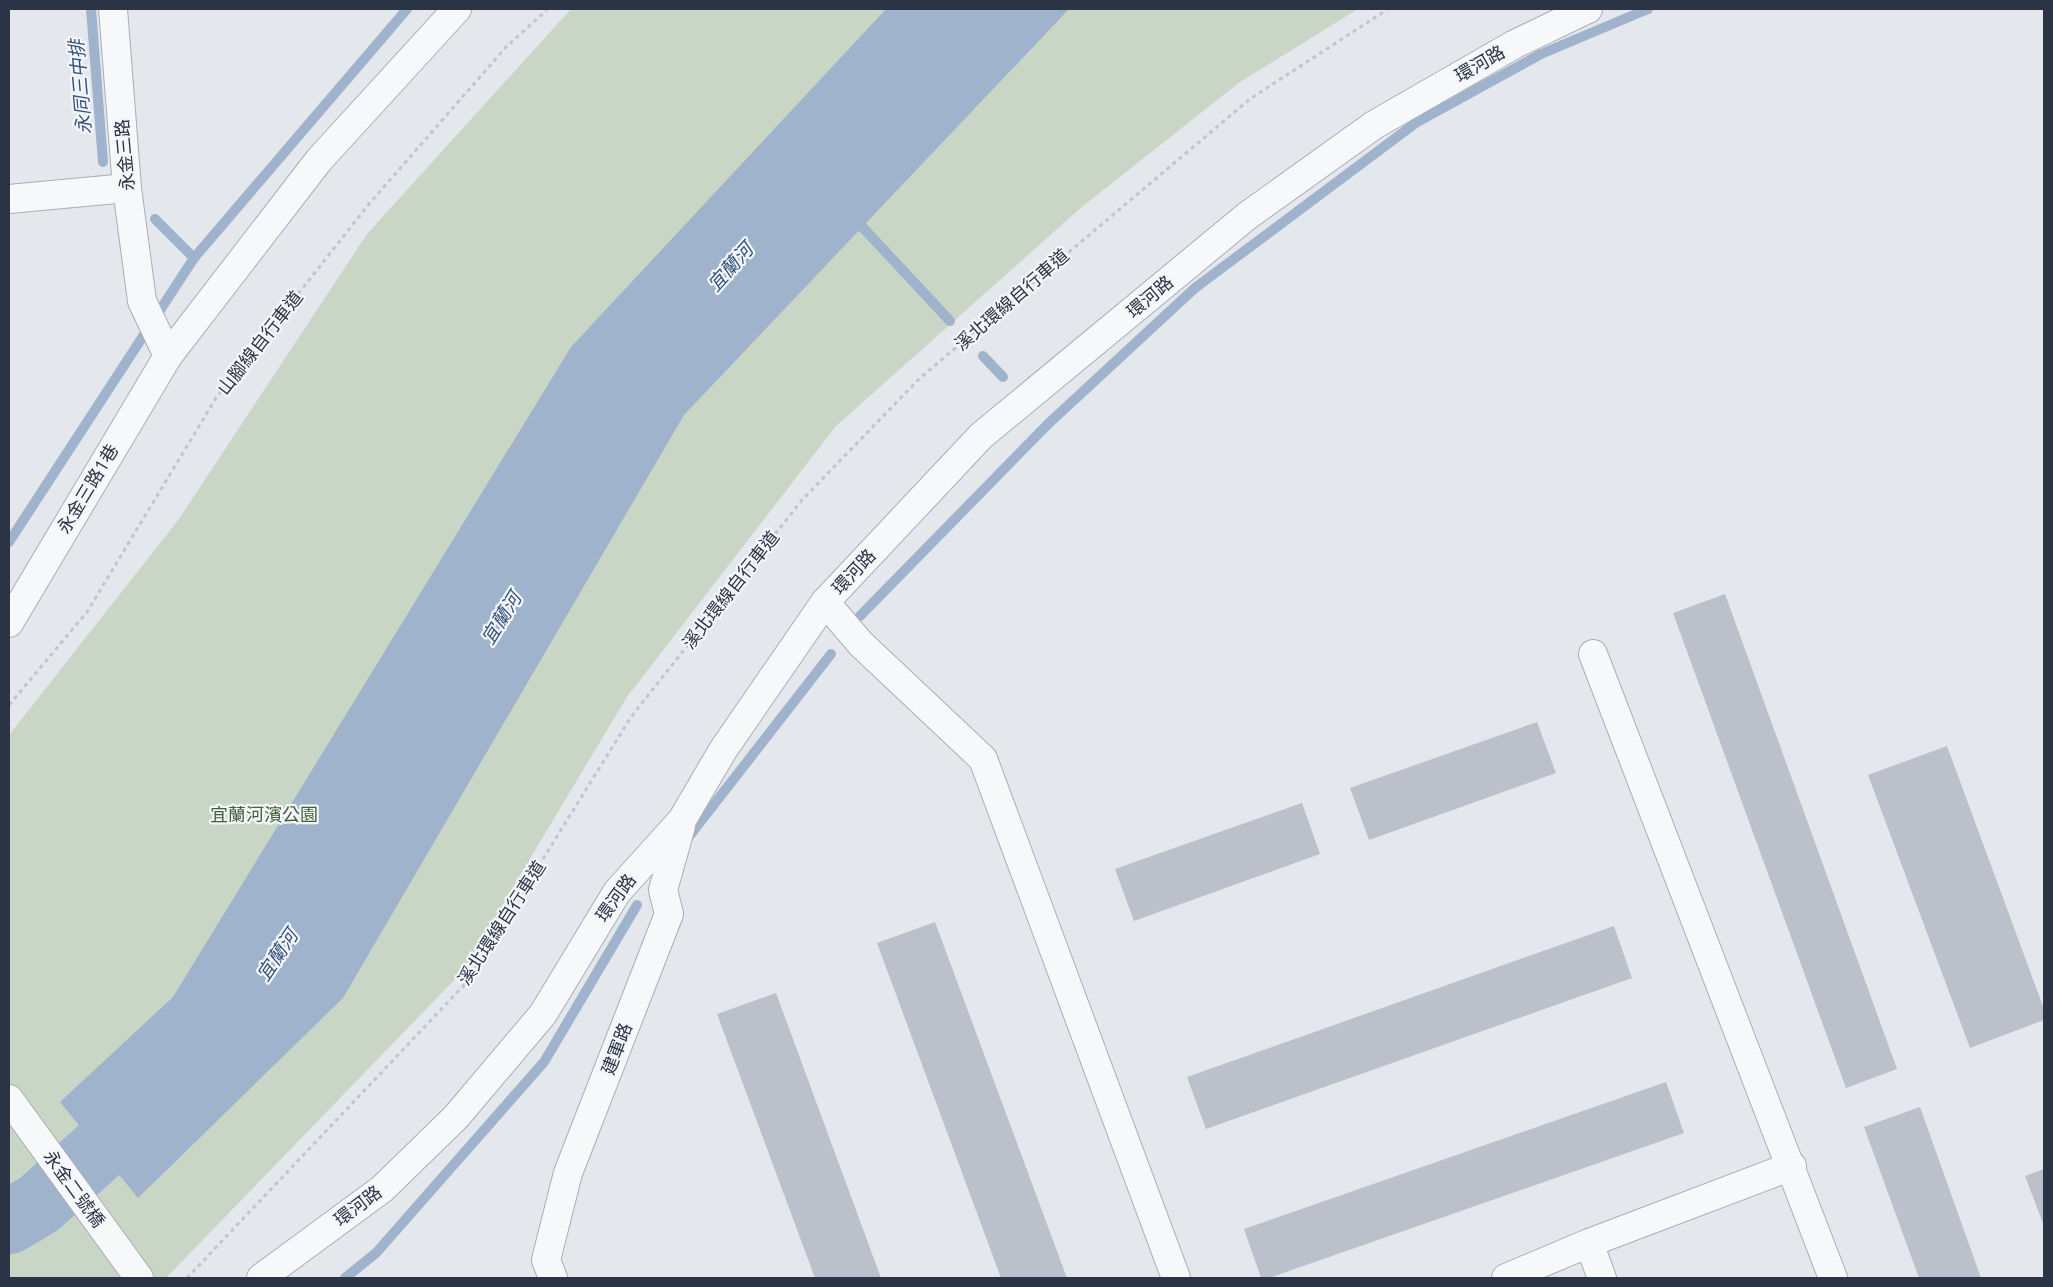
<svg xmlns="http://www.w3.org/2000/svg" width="2053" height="1287" font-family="'Open Sans','Noto Sans TC',sans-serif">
	<rect width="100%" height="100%" fill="#e4e7ec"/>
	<polygon fill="#c9d6c5" points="571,9 1358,9 1240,82 1083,206 836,426 627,697 462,972 166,1278 9,1278 9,735 179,519 367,234"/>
	<polygon fill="#9fb4cc" points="886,9 1069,9 684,415 343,998 138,1198 60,1102 173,997 571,347"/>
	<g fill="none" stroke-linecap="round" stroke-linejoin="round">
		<g stroke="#9fb4cc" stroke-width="10">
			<polyline points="91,9 103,162"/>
			<polyline points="854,218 950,321"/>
			<polyline points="155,219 194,258"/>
			<polyline points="983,356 1003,377"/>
			<polyline points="9,542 194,258 407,9"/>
			<polyline points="860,616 1048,424 1195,288 1417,122 1541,54 1648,9"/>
			<polyline points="687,839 831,654"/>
			<polyline points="345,1278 376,1253 544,1062 637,905"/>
		</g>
		<polyline stroke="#9fb4cc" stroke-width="64" points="9,1222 39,1204 165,1091"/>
	</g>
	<g fill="#bbc0ca">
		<polygon points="1725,594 1897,1069 1846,1088 1673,613"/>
		<polygon points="1537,722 1556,773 1369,840 1350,788"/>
		<polygon points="1947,746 2044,1009 2044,1020 1970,1048 1868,775"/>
		<polygon points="1302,803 1320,854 1134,921 1115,869"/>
		<polygon points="935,922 1067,1278 1001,1278 877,943"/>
		<polygon points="1614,926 1632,978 1206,1129 1187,1077"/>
		<polygon points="776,993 881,1278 815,1278 717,1014"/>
		<polygon points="1666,1082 1684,1133 1269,1278 1261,1278 1244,1229"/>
		<polygon points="1920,1107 1981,1278 1919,1278 1864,1127"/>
		<polygon points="2044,1169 2044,1226 2025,1176"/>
	</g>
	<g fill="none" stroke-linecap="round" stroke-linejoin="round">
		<g stroke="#a9aeb7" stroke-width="30">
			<g id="minor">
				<polyline points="113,9 127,188 142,301 168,356"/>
				<polyline points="9,199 127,188"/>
				<polyline points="825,602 861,644 983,759 1176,1278"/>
				<polyline points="9,623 168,356 319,160 457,9"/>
				<polyline points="1593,654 1833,1278"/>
				<polyline points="9,1099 139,1278"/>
				<polyline points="1589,1243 1602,1278"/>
				<polyline points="261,1278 382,1189 456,1117 543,1014 617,892 682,820 723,750 825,602 981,436 1247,216 1374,125 1515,44 1588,9"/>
				<polyline points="553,1278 546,1260 568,1173 669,914 663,890 681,826"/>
				<polyline points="1506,1278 1589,1243 1792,1166"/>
			</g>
		</g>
		<g stroke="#c2c5cb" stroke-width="3" stroke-dasharray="4 4" stroke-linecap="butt">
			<polyline points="9,705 87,612 216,398 369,204 507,46 548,9"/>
			<polyline points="187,1278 466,983 631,717 802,500 920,378 1250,99 1388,9"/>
		</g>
		<use href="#minor" stroke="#f7f8fa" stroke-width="28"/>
	</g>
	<g text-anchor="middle" stroke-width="4.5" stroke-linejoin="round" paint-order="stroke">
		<g font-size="18" fill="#2b3445" stroke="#f4f6f9">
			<text transform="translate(1480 64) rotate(-30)" y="6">環河路</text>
			<text transform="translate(125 155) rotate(-95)" y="6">永金三路</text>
			<text transform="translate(1150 297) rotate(-40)" y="6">環河路</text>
			<text transform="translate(1012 300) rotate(-41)" y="6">溪北環線自行車道</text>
			<text transform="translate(260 343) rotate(-52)" y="6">山腳線自行車道</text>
			<text transform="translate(88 489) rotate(-59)" y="6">永金三路1巷</text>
			<text transform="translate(854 572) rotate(-47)" y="6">環河路</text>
			<text transform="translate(731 590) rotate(-52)" y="6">溪北環線自行車道</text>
			<text transform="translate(616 898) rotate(-54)" y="6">環河路</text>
			<text transform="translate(502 923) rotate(-57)" y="6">溪北環線自行車道</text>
			<text transform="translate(617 1049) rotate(-69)" y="6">建軍路</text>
			<text transform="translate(74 1189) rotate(54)" y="6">永金二號橋</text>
			<text transform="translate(358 1206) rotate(-37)" y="6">環河路</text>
		</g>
		<g font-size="18" fill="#3f6138" stroke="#f4f6f9">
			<text x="264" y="821">宜蘭河濱公園</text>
		</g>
		<g font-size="19" font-style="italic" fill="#34527a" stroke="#f4f6f9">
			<text transform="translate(80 87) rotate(-95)" y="7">永同三中排</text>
			<text transform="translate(730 267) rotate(-48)" y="7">宜蘭河</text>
			<text transform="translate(501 618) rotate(-58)" y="7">宜蘭河</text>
			<text transform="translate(277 955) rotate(-56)" y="7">宜蘭河</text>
		</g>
	</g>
	<rect width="2053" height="1287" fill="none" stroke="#2b3445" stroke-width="20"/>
</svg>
